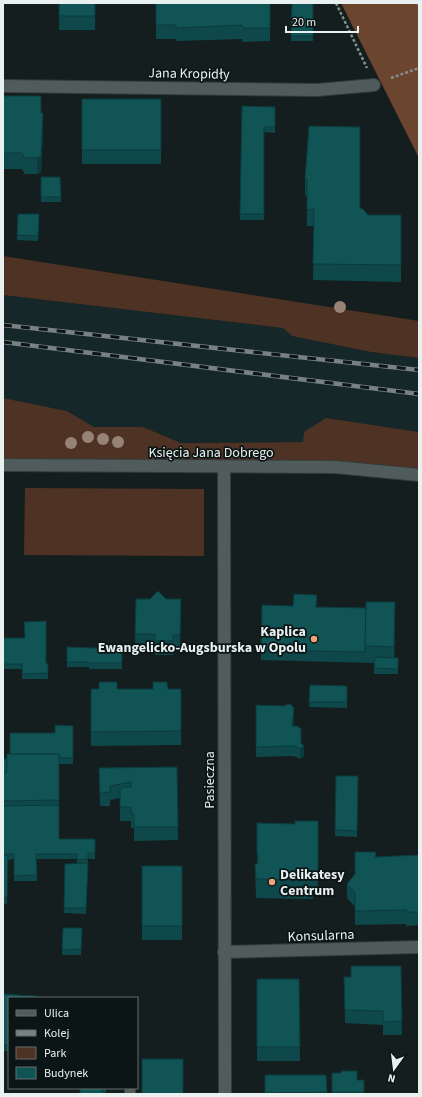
<svg xmlns="http://www.w3.org/2000/svg" width="422" height="1097" font-family="'Source Sans 3',sans-serif">
	<rect width="100%" height="100%" fill="#151e1f"/>
	<polygon fill="#152728" points="3,295 284,328 292,336 371,352 419,358 419,432 326,418 304,442 181,443 143,427 94,427 67,411 3,398"/>
	<g fill="#4e3223">
		<polygon points="3,256 419,321 419,358 371,352 292,336 283,328 3,295"/>
		<polygon points="3,398 67,411 94,427 143,427 181,443 303,442 304,432 326,418 419,432 419,475 397,473 3,465"/>
		<polygon points="25,488 204,489 204,556 24,555"/>
	</g>
	<polygon fill="#6c452f" points="341,3 419,3 419,158"/>
	<g fill="none" stroke-linecap="round" stroke-linejoin="round">
		<g stroke="#353b3c" stroke-width="12">
			<polyline id="lane" points="130,1088 130,1094"/>
		</g>
		<g stroke="#353b3c" stroke-width="14">
			<g id="street">
				<polyline points="3,86 317,90 374,85"/>
				<polyline points="3,465 335,467 419,475"/>
				<polyline points="224,467 225,1094"/>
				<polyline points="224,952 419,947"/>
			</g>
		</g>
		<g stroke="#858d8d" stroke-width="2.5" stroke-dasharray="3 2" stroke-linecap="butt">
			<polyline points="336,3 367,68"/>
			<polyline points="418,3 419,5"/>
			<polyline points="391,78 419,68"/>
		</g>
		<use href="#lane" stroke="#505b5b" stroke-width="10"/>
		<use href="#street" stroke="#505b5b" stroke-width="12"/>
		<g stroke="#798182" stroke-width="4.5">
			<g id="rail">
				<polyline points="3,325 419,370"/>
				<polyline points="3,342 419,394"/>
			</g>
		</g>
		<use href="#rail" stroke="#0c1515" stroke-width="3" stroke-dasharray="9" stroke-linecap="butt"/>
	</g>
	<g fill="#968376">
		<circle cx="340" cy="307" r="6"/>
		<circle cx="88" cy="437" r="6"/>
		<circle cx="103" cy="439" r="6"/>
		<circle cx="118" cy="442" r="6"/>
		<circle cx="71" cy="443" r="6"/>
	</g>
	<g fill="#0e484a">
		<rect x="59" y="3" width="36" height="27"/>
		<polygon points="156,3 270,3 270,41 243,42 242,39 176,41 176,39 156,39"/>
		<polygon points="292,3 313,3 313,41 291,41"/>
		<polygon points="3,96 41,113 43,129 41,172 37,174 25,174 22,169 3,169"/>
		<rect x="82" y="99" width="79" height="65"/>
		<polygon points="242,106 275,107 275,133 264,132 264,220 240,220"/>
		<polygon points="309,126 360,208 368,215 401,215 401,282 313,280 314,226 307,226 307,195 305,196 305,179"/>
		<polygon points="41,177 60,177 61,202 41,202"/>
		<polygon points="39,220 38,241 17,240 17,235"/>
		<polygon points="136,599 181,599 180,649 173,649 173,655 155,655 155,648 135,648"/>
		<polygon points="316,607 395,619 394,658 398,658 398,674 374,674 374,663 261,660 261,650"/>
		<polygon points="3,632 3,638 25,638 46,664 48,663 48,679 22,679 22,669 3,669"/>
		<polygon points="67,647 122,649 122,669 89,669 89,667 67,667"/>
		<polygon points="310,685 347,686 347,708 309,707"/>
		<polygon points="91,689 181,689 181,745 91,746"/>
		<polygon points="256,705 294,718 293,726 301,743 304,756 300,759 297,757 292,756 256,757"/>
		<polygon points="73,726 73,764 59,764 59,839 95,839 95,859 88,859 86,914 64,913 65,864 77,864 77,859 36,859 37,881 14,881 14,859 8,860 7,904 3,904 3,759 7,759 10,754 55,733"/>
		<polygon points="177,767 178,840 134,841 134,828 131,828 131,821 120,821 120,798 110,800 110,806 100,806 99,768"/>
		<polygon points="336,776 358,776 357,837 335,836"/>
		<polygon points="318,821 318,895 313,895 313,899 256,898 255,864 257,864 257,823 295,824"/>
		<polygon points="419,855 419,925 406,926 406,924 355,925 355,907 347,898 347,884 376,857"/>
		<rect x="142" y="866" width="40" height="74"/>
		<polygon points="63,928 82,928 81,955 62,955"/>
		<polygon points="401,966 402,1035 383,1035 383,1025 345,1023 344,977 351,977"/>
		<polygon points="257,979 299,979 300,1061 257,1061"/>
		<polygon points="3,994 9,998 9,1051 3,1051"/>
		<polygon points="332,1073 357,1080 364,1080 364,1094 332,1094"/>
		<polygon points="265,1075 326,1075 327,1094 265,1094"/>
		<rect x="80" y="1088" width="26" height="6"/>
	</g>
	<g fill="#0b3b3c">
		<polygon points="43,113 43,129 41,172 37,174 37,158"/>
		<polygon points="395,602 395,619 394,663 394,647"/>
		<polygon points="294,708 294,718 292,736 292,726"/>
		<polygon points="304,746 304,756 300,759 300,749"/>
	</g>
	<g fill="#105456" stroke="#0b3b3c">
		<rect x="59" y="3" width="36" height="13"/>
		<polygon points="156,3 270,3 270,28 243,28 242,25 176,28 176,25 156,25"/>
		<polygon points="292,3 313,3 313,36 291,36"/>
		<polygon points="3,96 41,96 41,113 43,113 41,156 37,158 25,158 22,153 3,153"/>
		<rect x="82" y="99" width="79" height="51"/>
		<polygon points="242,106 275,107 275,127 264,127 264,214 240,214"/>
		<polygon points="309,126 360,127 360,208 363,209 368,215 401,215 401,265 313,264 314,209 307,210 307,179 305,179"/>
		<polygon points="41,177 60,177 61,197 41,197"/>
		<polygon points="18,214 39,214 38,236 17,235"/>
		<polygon points="158,591 166,599 181,599 180,635 173,635 173,641 155,641 155,634 135,634 136,599 150,599"/>
		<polygon points="294,594 317,595 316,607 366,608 365,652 261,650 262,605 293,606"/>
		<polygon points="366,602 395,602 394,647 365,646"/>
		<polygon points="46,621 46,664 48,663 48,673 22,674 22,664 3,664 3,632 3,638 25,638 24,622"/>
		<polygon points="67,647 122,649 122,663 89,663 89,662 67,662"/>
		<polygon points="375,657 398,658 398,669 374,668"/>
		<polygon points="99,682 117,682 117,689 153,689 153,682 167,682 168,689 181,689 181,731 91,732 91,689 99,689"/>
		<polygon points="310,685 347,686 347,702 309,702"/>
		<polygon points="290,704 294,708 292,726 297,726 301,729 301,743 304,746 300,749 297,747 292,746 256,747 256,705 283,706"/>
		<polygon points="55,725 73,726 73,758 59,758 59,754 10,754 10,733 55,733"/>
		<polygon points="7,754 59,754 59,800 3,801 3,773 6,773"/>
		<polygon points="3,759 7,759 6,773 3,773"/>
		<polygon points="177,767 178,827 134,827 134,814 131,814 131,807 120,807 120,789 123,787 131,787 131,782 110,786 110,792 100,793 99,768"/>
		<polygon points="336,776 358,776 357,831 335,830"/>
		<polygon points="59,805 59,839 95,839 95,853 88,853 88,859 77,860 77,854 36,854 37,875 14,876 14,854 3,854 3,806"/>
		<polygon points="295,821 318,821 318,876 312,876 313,880 256,879 255,864 258,863 258,855 257,855 257,823 295,824"/>
		<polygon points="355,852 376,852 375,857 419,855 419,912 406,912 406,910 355,911 355,893 347,884 355,874"/>
		<polygon points="3,856 8,856 7,898 3,898"/>
		<polygon points="88,863 86,908 64,908 65,864"/>
		<rect x="142" y="866" width="40" height="60"/>
		<polygon points="63,928 82,928 81,949 62,950"/>
		<polygon points="351,966 401,966 402,1021 383,1022 383,1011 345,1010 344,977 351,977"/>
		<polygon points="257,979 299,979 300,1047 257,1047"/>
		<polygon points="3,994 37,996 37,998 9,998 9,1045 3,1045"/>
		<rect x="142" y="1059" width="41" height="35"/>
		<polygon points="341,1071 357,1071 357,1080 364,1080 364,1092 332,1092 332,1073 341,1073"/>
		<polygon points="265,1075 326,1075 327,1092 265,1093"/>
		<polygon points="80,1088 106,1088 102,1088 102,1094 80,1094"/>
	</g>
	<g fill="#f0a378" stroke="#0c1515" stroke-width="1.5">
		<circle cx="314" cy="639" r="4"/>
		<circle cx="272" cy="882" r="4"/>
	</g>
	<g text-anchor="middle" stroke-width="3.5" stroke-linejoin="round" paint-order="stroke">
		<g font-size="14" fill="#e9f0f0" stroke="#0c1515">
			<text transform="translate(189 73) rotate(1)" y="5">Jana Kropidły</text>
			<text x="211" y="457">Księcia Jana Dobrego</text>
			<text transform="translate(209 780) rotate(-90)" y="5">Pasieczna</text>
			<text transform="translate(321 935) rotate(-2)" y="5">Konsularna</text>
		</g>
		<g font-size="14" font-weight="bold" fill="#e9f0f0" stroke="#0c1515" text-anchor="end">
			<text x="306" y="636">Kaplica<tspan x="306" dy="16">Ewangelicko-Augsburska w Opolu</tspan></text>
			<text x="280" y="879" text-anchor="start">Delikatesy<tspan x="280" dy="16">Centrum</tspan></text>
		</g>
	</g>
	<rect width="422" height="1097" fill="none" stroke="#e9f0f0" stroke-width="8"/>
	<rect x="8" y="997" width="130" height="92" fill="#0c1515" stroke="#646d6d"/>
	<rect x="16" y="1010" width="20" height="6" fill="#505b5b" stroke="#646d6d"/>
	<text x="44" y="1017" font-size="12" fill="#e9f0f0">Ulica</text>
	<rect x="16" y="1030" width="20" height="6" fill="#798182" stroke="#646d6d"/>
	<text x="44" y="1037" font-size="12" fill="#e9f0f0">Kolej</text>
	<rect x="16" y="1047" width="20" height="12" fill="#4e3223" stroke="#646d6d"/>
	<text x="44" y="1057" font-size="12" fill="#e9f0f0">Park</text>
	<rect x="16" y="1067" width="20" height="12" fill="#105456" stroke="#646d6d"/>
	<text x="44" y="1077" font-size="12" fill="#e9f0f0">Budynek</text>
	<g transform="translate(394 1069) rotate(194)" stroke="#0c1515" stroke-width="3" paint-order="stroke">
	<path d="M0-3L7 15L0 10L-7 15Z" fill="#e9f0f0"/>
	<text y="-6" font-size="11" font-weight="bold" text-anchor="middle" fill="#e9f0f0">N</text>
	</g>
	<path d="M286 26v6h72v-6" fill="none" stroke="#e9f0f0" stroke-width="2"/>
	<text x="292" y="26" font-size="12" fill="#e9f0f0" stroke="#0c1515" stroke-width="3" paint-order="stroke">20 m</text>
</svg>
